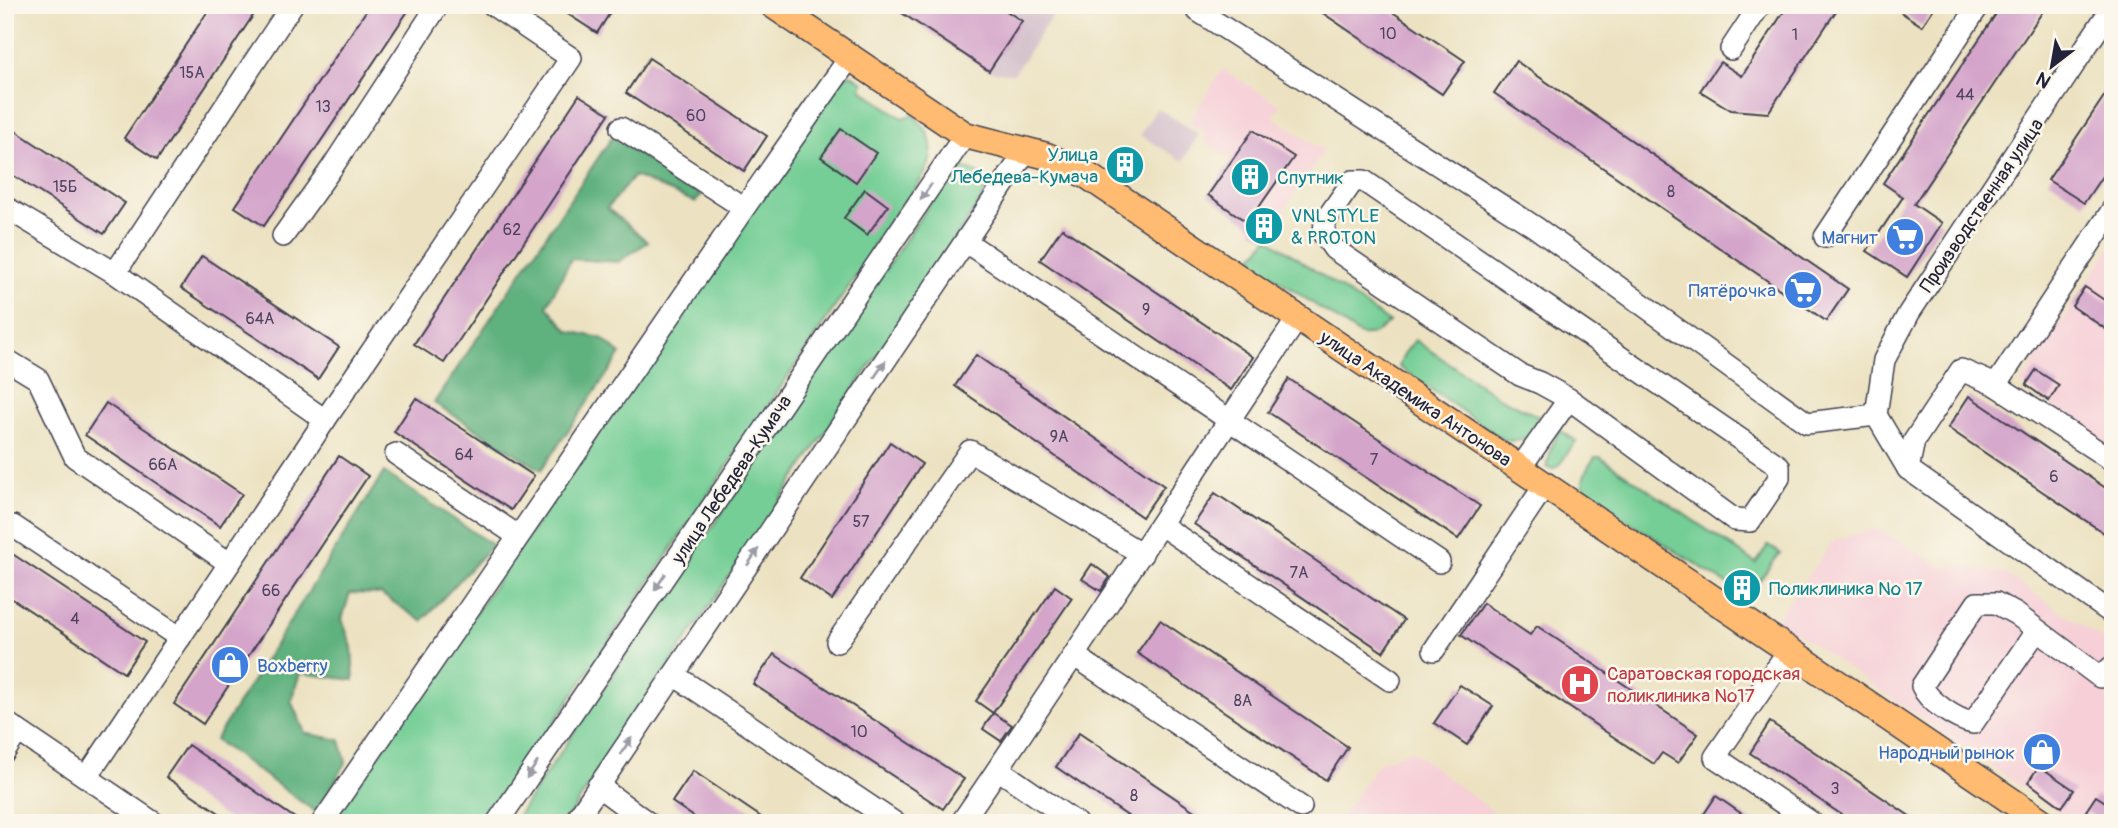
<svg xmlns="http://www.w3.org/2000/svg" width="2118" height="828" font-family="Pangolin,sans-serif">
	<rect width="100%" height="100%" fill="#fbf7ec"/>
	<filter id="ink" filterUnits="userSpaceOnUse"><feTurbulence type="fractalNoise" baseFrequency=".0143" numOctaves="2"/><feDisplacementMap in="SourceGraphic" scale="14" xChannelSelector="R" yChannelSelector="G"/><feConvolveMatrix kernelMatrix="1 2 1 2 8 2 1 2 1" color-interpolation-filters="sRGB"/></filter>
	<filter id="wash" filterUnits="userSpaceOnUse"><feTurbulence type="fractalNoise" baseFrequency=".00686" numOctaves="4" result="noise"/><feDisplacementMap in="SourceGraphic" scale="28" xChannelSelector="R" yChannelSelector="G"/><feGaussianBlur stdDeviation="1.57" result="paint"/><feColorMatrix in="noise" values="0 0 0 0 0 0 0 0 0 0 0 0 0 0 0 0 0 1.4 0 .05"/><feComposite in="paint" operator="in"/></filter>
	<g filter="url(#wash)">
		<rect width="100%" height="100%" fill="#ece2c1"/>
		<g fill="#f6cfd7">
			<polygon points="1222,69 1280,105 1273,117 1324,151 1265,238 1252,230 1247,222 1208,195 1233,160 1203,141 1207,134 1189,123"/>
			<polygon points="2113,243 2113,449 2020,384"/>
			<polygon points="1876,528 1945,568 1953,565 2004,573 2113,646 2113,823 2094,823 2089,820 2074,823 1776,619 1833,541"/>
			<polygon points="1411,750 1508,823 1337,823 1379,762"/>
		</g>
		<g fill="#d1bdc9">
			<polygon points="891,5 1059,5 1014,74 989,71"/>
			<polygon points="1157,108 1199,134 1183,161 1140,135"/>
		</g>
		<g fill="#74ce95" stroke="#4b7868" stroke-width="2">
			<path d="M850,74L863,82L861,89L902,118L912,115C934,132 937,154 922,178C917,186 913,194 905,200L872,247L868,258L486,823H332L839,81Z"/>
			<path d="M961,168C979,171 990,177 983,197L564,823H513L949,175Z"/>
			<path d="M1268,238L1389,322C1379,331 1374,337 1360,335L1253,263L1252,258Z"/>
			<path d="M1415,340L1498,397L1538,416C1536,437 1523,443 1504,440L1399,367L1404,354Z"/>
			<polygon points="1560,430 1576,441 1559,465 1553,469 1547,468 1551,448"/>
			<path d="M1595,457H1600L1756,563L1768,545L1780,553L1753,589L1736,577L1729,585L1584,493C1580,479 1587,468 1595,457Z"/>
		</g>
		<g fill="#5fb17e" stroke="#406a5c" stroke-width="2">
			<polygon points="612,137 702,195 695,202 634,176 607,208 648,242 618,262 571,259 547,306 569,331 601,338 621,354 541,470 434,403"/>
			<polygon points="384,472 492,545 422,621 381,594 350,593 342,619 352,647 354,680 300,673 291,701 305,733 340,740 346,762 317,813 215,740"/>
		</g>
		<g id="blocks">
			<g fill="#d4a4ca">
				<polygon points="212,5 260,5 157,160 124,138"/>
				<polygon points="370,5 412,5 264,226 235,207"/>
				<polygon points="554,5 615,5 597,33"/>
				<polygon points="890,5 997,5 1022,21 989,71"/>
				<polygon points="1311,5 1382,5 1465,61 1442,94"/>
				<polygon points="1788,5 1840,5 1768,113 1731,110 1700,91 1720,62 1742,76"/>
				<polygon points="1890,5 1936,5 1922,26"/>
				<polygon points="2002,5 2047,5 1914,204 1942,223 1907,277 1867,251 1903,197 1883,183"/>
				<polygon points="649,58 767,136 744,171 626,93"/>
				<polygon points="1516,61 1848,289 1826,321 1494,93"/>
				<polygon points="2113,83 2113,160 2084,203 2048,180"/>
				<polygon points="579,95 609,114 444,363 414,344"/>
				<polygon points="5,124 125,203 104,234 5,170"/>
				<polygon points="841,129 876,153 856,182 821,157"/>
				<polygon points="1253,130 1294,157 1257,210 1276,222 1265,238 1252,230 1254,227 1208,195"/>
				<polygon points="865,189 888,206 867,235 844,218"/>
				<polygon points="1062,228 1253,357 1231,390 1040,260"/>
				<polygon points="202,256 339,347 318,379 181,288"/>
				<polygon points="2085,287 2113,306 2113,334 2072,306"/>
				<polygon points="976,355 1164,486 1142,517 955,386"/>
				<polygon points="2036,370 2059,385 2049,401 2026,385"/>
				<polygon points="1289,379 1480,506 1458,539 1268,412"/>
				<polygon points="1969,396 2113,493 2113,539 1948,428"/>
				<polygon points="416,398 534,476 511,510 394,432"/>
				<polygon points="106,403 242,494 220,526 85,435"/>
				<polygon points="890,442 922,464 832,600 800,578"/>
				<polygon points="339,456 368,476 203,724 174,704"/>
				<polygon points="1215,493 1404,620 1383,652 1194,524"/>
				<polygon points="5,549 145,642 124,673 5,594"/>
				<polygon points="1092,564 1110,577 1101,591 1082,579"/>
				<polygon points="1055,586 1072,598 993,713 976,701"/>
				<polygon points="1483,603 1530,635 1537,626 1698,734 1678,763 1662,753 1654,764 1461,635"/>
				<polygon points="1160,620 1348,747 1326,780 1137,653"/>
				<polygon points="774,654 964,779 943,809 753,684"/>
				<polygon points="1460,685 1493,706 1467,745 1434,723"/>
				<polygon points="993,713 1012,725 1001,741 983,729"/>
				<polygon points="1770,722 1920,823 1854,823 1750,753"/>
				<polygon points="1079,733 1212,823 1138,823 1056,767"/>
				<polygon points="188,745 302,823 234,823 166,777"/>
				<polygon points="2039,766 2074,790 2062,807 2028,782"/>
				<polygon points="693,771 770,823 703,823 672,802"/>
				<polygon points="1716,796 1755,823 1698,823"/>
				<polygon points="2096,796 2113,807 2113,823 2104,823 2086,811"/>
			</g>
		</g>
	</g>
	<g filter="url(#ink)">
		<use href="#blocks" fill-opacity="0" stroke="#403f4f" stroke-width="2"/>
		<g fill="none" stroke-linecap="round" stroke-linejoin="round">
			<g stroke="#403f4f" stroke-width="24">
				<g id="minor">
					<polyline points="1198,11 1535,227 1807,423 1876,415"/>
					<polyline points="1731,49 1760,5"/>
					<polyline points="621,128 744,208"/>
					<polyline points="5,207 115,273 325,420"/>
					<polyline points="283,236 331,169 438,5"/>
					<polyline points="1825,237 1979,5"/>
					<polyline points="966,242 1439,562"/>
					<polyline points="115,273 292,5"/>
					<polyline points="5,359 38,379 75,457 229,563"/>
					<polyline points="1996,385 2113,209"/>
					<polyline points="1876,415 1884,360 1909,313 2113,6"/>
					<polyline points="1876,415 1908,469 2113,614"/>
					<polyline points="396,454 518,536"/>
					<polyline points="1520,468 1569,399 1735,520 1750,521 1779,478 1779,466 1364,181 1353,181 1325,221 1324,235 1334,249 1520,375 1540,383 1569,399"/>
					<polyline points="1908,469 1914,441 1961,370 1996,385 2113,461"/>
					<polyline points="1161,525 1390,680"/>
					<polyline points="5,526 13,526 180,638"/>
					<path d="M2037,630L1973,723C1956,720 1928,701 1922,686L1977,603H1996L2016,614L2100,677L2113,666"/>
					<polyline points="837,642 970,451 1142,554"/>
					<polyline points="1434,650 1545,485"/>
					<polyline points="1789,650 1715,757 1812,823"/>
					<polyline points="1075,656 1301,807"/>
					<polyline points="674,675 895,823"/>
					<polyline points="5,722 154,823"/>
					<polyline points="5,751 18,731"/>
					<polyline points="998,769 1076,823"/>
					<polyline points="87,777 325,420 571,58 493,5"/>
					<polyline points="598,786 648,823"/>
					<polyline points="322,823 744,208 850,57"/>
					<polyline points="497,823 965,135"/>
					<polyline points="574,823 1026,151"/>
					<path d="M961,823C1076,656 1184,485 1298,318"/>
				</g>
			</g>
			<g stroke="#403f4f" stroke-width="29">
				<polyline id="major" points="773,5 965,135 1047,156 1088,176 2044,823"/>
			</g>
			<use href="#minor" stroke="#fff" stroke-width="21"/>
			<use href="#major" stroke="#febb71" stroke-width="26"/>
		</g>
		<defs><path id="oneway-solid" d="M-6-.8H1V-3.2L6.5 0L1 3.2V.8H-6Z" transform="scale(1.75)"/></defs>
		<g fill="#9c9ca7">
			<use href="#oneway-solid" transform="translate(926 192) rotate(124)"/>
			<use href="#oneway-solid" transform="translate(880 369) rotate(-56)"/>
			<use href="#oneway-solid" transform="translate(753 557) rotate(-56)"/>
			<use href="#oneway-solid" transform="translate(660 582) rotate(124)"/>
			<use href="#oneway-solid" transform="translate(626 746) rotate(-56)"/>
			<use href="#oneway-solid" transform="translate(532 770) rotate(124)"/>
		</g>
	</g>
	<defs>
		<g id="building-disc" transform="scale(2.0125)"><circle r="9.5" fill="#0f9aa8" stroke="#fbf7ec"/><path d="M-4-6H4V6H1V3H-1V6H-4ZM-2.5-4.3h1.7v1.8h-1.7ZM.8-4.3h1.7v1.8H.8ZM-2.5-1h1.7V.8h-1.7ZM.8-1h1.7V.8H.8Z" fill="#fff"/></g>
		<g id="supermarket-disc" transform="scale(2.0125)"><circle r="9.5" fill="#3f7fe0" stroke="#fbf7ec"/><path d="M-6-5.5h2.5l.6 2H6L4.5 2H-2.5L-4.4-4H-6ZM-1.5 3.2a1.3 1.3 0 1 0 .1 0ZM3 3.2a1.3 1.3 0 1 0 .1 0Z" fill="#fff"/></g>
		<g id="shop-disc" transform="scale(2.0125)"><circle r="9.5" fill="#3f7fe0" stroke="#fbf7ec"/><path d="M-5-2.5h2.3a2.7 3.5 0 0 1 5.4 0H5L5.5 6h-11ZM-1.5-2.5h3a1.5 2.3 0 0 0-3 0Z" fill="#fff"/></g>
		<g id="hospital-disc" transform="scale(2.0125)"><circle r="9.5" fill="#e0444e" stroke="#fbf7ec"/><path d="M-5-5h3v3.5h4V-5h3V5h-3V1.5h-4V5h-3Z" fill="#fff"/></g>
	</defs>
	<g fill-rule="evenodd">
		<use href="#building-disc" x="1125" y="165"/>
		<use href="#building-disc" x="1250" y="177"/>
		<use href="#building-disc" x="1264" y="226"/>
		<use href="#supermarket-disc" x="1905" y="237"/>
		<use href="#supermarket-disc" x="1803" y="290"/>
		<use href="#building-disc" x="1742" y="588"/>
		<use href="#shop-disc" x="230" y="665"/>
		<use href="#hospital-disc" x="1580" y="684"/>
		<use href="#shop-disc" x="2042" y="752"/>
	</g>
	<g text-anchor="middle" stroke-width="5" stroke-linejoin="round" paint-order="stroke">
		<g font-size="16" fill="#4e425f">
			<text x="1388" y="39">10</text>
			<text x="1795" y="40">1</text>
			<text x="192" y="78">15А</text>
			<text x="1965" y="100">44</text>
			<text x="323" y="112">13</text>
			<text x="696" y="121">60</text>
			<text x="65" y="192">15Б</text>
			<text x="1671" y="197">8</text>
			<text x="512" y="235">62</text>
			<text x="1146" y="315">9</text>
			<text x="260" y="324">64А</text>
			<text x="1059" y="442">9А</text>
			<text x="464" y="460">64</text>
			<text x="1374" y="465">7</text>
			<text x="163" y="470">66А</text>
			<text x="2054" y="482">6</text>
			<text x="861" y="527">57</text>
			<text x="1299" y="578">7А</text>
			<text x="271" y="596">66</text>
			<text x="75" y="624">4</text>
			<text x="1243" y="706">8А</text>
			<text x="859" y="737">10</text>
			<text x="1835" y="794">3</text>
			<text x="1134" y="801">8</text>
		</g>
		<g font-size="19" fill="#0d838f" stroke="#fbf7ec" text-anchor="start">
			<text x="1098" y="161" text-anchor="end">Улица<tspan x="1098" dy="22">Лебедева-Кумача</tspan></text>
			<text x="1277" y="184">Спутник</text>
			<text x="1291" y="222">VNLSTYLE<tspan x="1291" dy="22">&amp; PROTON</tspan></text>
			<text x="1769" y="595">Поликлиника № 17</text>
		</g>
		<g font-size="19" fill="#22223b" stroke="#fbf7ec">
			<text transform="translate(1981 205) rotate(-56)" y="7">Производственная улица</text>
			<text transform="translate(1416 398) rotate(34)" y="7">улица Академика Антонова</text>
			<text transform="translate(731 479) rotate(-56)" y="7">улица Лебедева-Кумача</text>
		</g>
		<g font-size="19" fill="#366cbe" stroke="#fbf7ec" text-anchor="end">
			<text x="1878" y="244">Магнит</text>
			<text x="1776" y="297">Пятёрочка</text>
			<text x="257" y="672" text-anchor="start">Boxberry</text>
			<text x="2015" y="759">Народный рынок</text>
		</g>
		<g font-size="19" fill="#be3a42" stroke="#fbf7ec" text-anchor="start">
			<text x="1607" y="680">Саратовская городская<tspan x="1607" dy="22">поликлиника №17</tspan></text>
		</g>
	</g>
	<rect width="2118" height="828" fill="none" stroke="#fbf7ec" stroke-width="28"/>
	<g transform="translate(2052 66) rotate(211)" stroke="#fbf7ec" stroke-width="5" paint-order="stroke">
	<path d="M0-5L12 26L0 18L-12 26Z" fill="#22223b"/>
	<text y="-10" font-size="19" font-weight="bold" text-anchor="middle" fill="#22223b">N</text>
	</g>
</svg>
